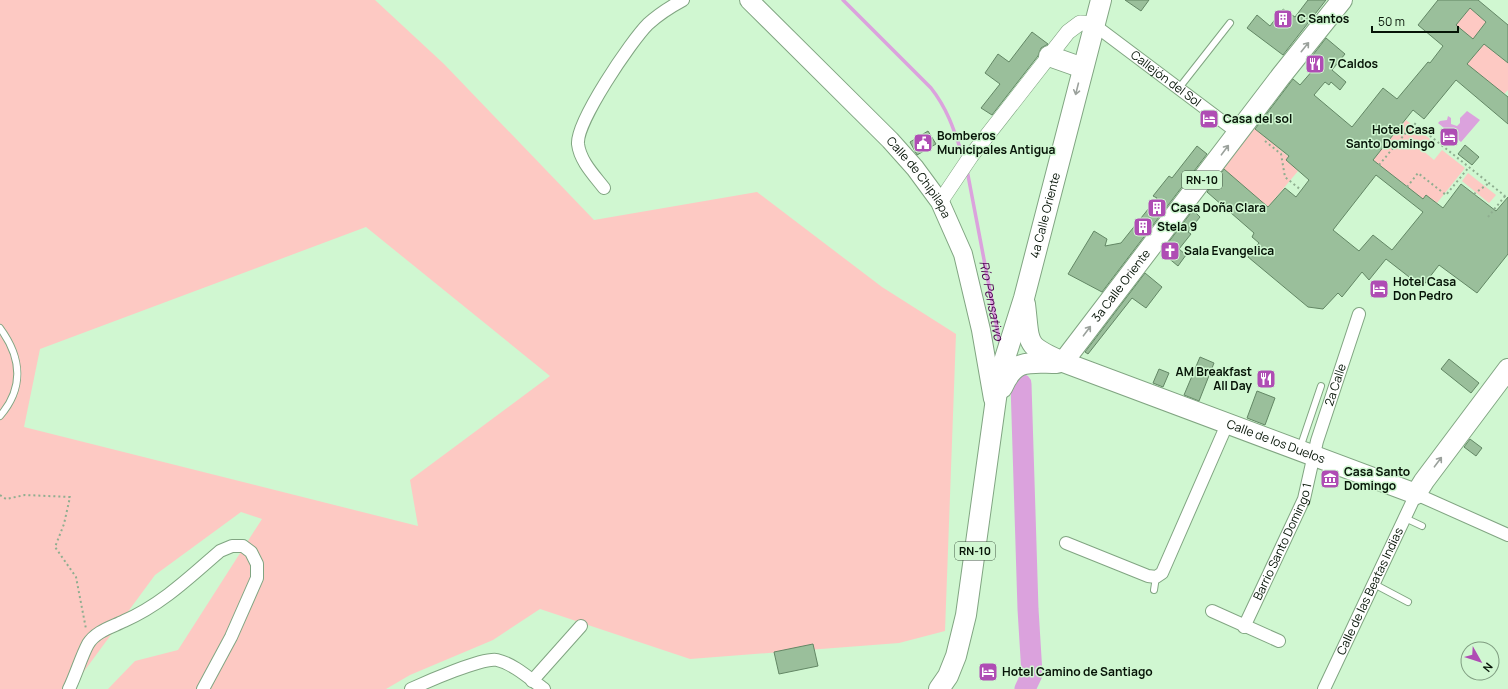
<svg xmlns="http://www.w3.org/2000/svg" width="1508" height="689" font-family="Manrope,sans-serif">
	<rect width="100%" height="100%" fill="#d0f7d1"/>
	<g fill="#fdc9c3" fill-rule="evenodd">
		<path d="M0,0H375L444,64L594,220L757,192L882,287L956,334L945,631L899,643L690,659L540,609L493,640L410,675L386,689H108L135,661L178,650L262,519L241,512L155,575L71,689H0ZM366,227L550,376L410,480L418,526L24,427L40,349Z"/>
		<polygon points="1470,8 1486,22 1473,39 1456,25"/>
		<polygon points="1484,44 1508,63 1508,90 1504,94 1467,64"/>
		<polygon points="1406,120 1430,139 1421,149 1434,160 1442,150 1465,168 1437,203 1426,195 1423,199 1373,160"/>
		<polygon points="1250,124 1289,157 1286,160 1298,171 1268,207 1219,165"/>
		<polygon points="1468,173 1496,195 1489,203 1462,181"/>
	</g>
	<polygon fill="#dba2dd" points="1467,111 1480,120 1461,142 1438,123 1440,121 1447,120 1448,116 1451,118 1451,124 1457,126 1460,123 1460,118"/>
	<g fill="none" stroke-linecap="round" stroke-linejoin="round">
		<g stroke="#dba2dd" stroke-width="3.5">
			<path d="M843,0L931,88C949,111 955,133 964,160"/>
			<path id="s1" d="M967,170L1001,349"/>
			<polyline points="1017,376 1021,384"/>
		</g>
		<polyline stroke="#dba2dd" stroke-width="21" points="1021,384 1028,609 1032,674 1025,689"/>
	</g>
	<g fill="#9abf9b" stroke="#638765" fill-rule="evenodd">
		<polygon points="1125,0 1149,0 1141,11"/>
		<polygon points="1308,0 1326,0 1283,55 1247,28 1257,15 1270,26 1283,9 1295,17"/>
		<path d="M1438,0H1478L1508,25V63L1484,44L1467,64L1508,97V124L1456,80L1424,119L1413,110L1373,160L1423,199L1426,195L1443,208L1461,184L1496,211L1508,197V254L1477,293L1439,265L1422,287L1386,259L1369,280L1362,272L1342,297L1338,293L1323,309L1308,307L1248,257L1259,243L1252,237L1254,233L1207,192L1224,169L1268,207L1285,188L1296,197L1309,180L1286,160L1289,156L1255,129L1293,79L1300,85L1313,70L1306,64L1326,38L1345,54L1332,70L1346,82L1340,90L1331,82L1329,85L1325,82L1314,95L1352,127L1383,88L1397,99L1428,62L1430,63L1443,46L1418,25ZM1470,8L1486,22L1473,39L1456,25ZM1376,175L1423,212L1392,250L1373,235L1359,251L1333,230Z"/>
		<polygon points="1032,32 1048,44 1041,48 1038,56 992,115 981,108 1000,84 985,73 998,54 1009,62"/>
		<polygon points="928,131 936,144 917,155 910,142"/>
		<polygon points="1465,145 1479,157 1472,165 1458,154"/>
		<polygon points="1197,146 1207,154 1102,292 1068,274 1094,231 1107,239 1105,246 1121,243 1157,198 1153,196 1169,176 1172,178"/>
		<polygon points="1193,210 1200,217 1188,232 1191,234 1179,249 1186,255 1178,266 1161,252"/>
		<polygon points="1145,273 1162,287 1146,308 1132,298 1088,354 1085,352"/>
		<polygon points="1200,357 1214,363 1199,401 1184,395"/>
		<polygon points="1449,359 1479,383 1471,393 1441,369"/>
		<polygon points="1159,369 1169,373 1163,387 1153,383"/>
		<polygon points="1257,391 1275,398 1265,425 1247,418"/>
		<polygon points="1470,439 1482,448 1476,456 1464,447"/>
		<polygon points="813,644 818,666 779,674 774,652"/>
	</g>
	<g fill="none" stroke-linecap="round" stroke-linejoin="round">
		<g stroke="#81a582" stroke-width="8">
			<g id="service">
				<polyline points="1179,88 1230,23"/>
				<path d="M0,328C22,358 24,388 0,416"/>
				<polyline points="1300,448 1321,386"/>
				<polyline points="1405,518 1422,526"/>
				<polyline points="1374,584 1408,602"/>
				<polyline points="1154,590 1156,577"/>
			</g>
		</g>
		<g stroke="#81a582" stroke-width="14">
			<g id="minor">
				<path id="s2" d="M1093,24L1238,133"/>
				<path d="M604,188C594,175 580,161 578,144C576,122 631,41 648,24C659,14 670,7 683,0"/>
				<polyline points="1066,543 1148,576 1156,577 1162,573 1228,422"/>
				<polyline points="1212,611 1279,641"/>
				<path id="s3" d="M1244,627L1304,499L1317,441L1359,314"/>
				<polyline points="532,681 581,626"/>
				<path d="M69,689C76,675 81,657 88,644C96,631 112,627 124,621C161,605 190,577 220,551L232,546H243L251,552L257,564V578L231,637L203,689"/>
				<path d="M411,689C426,682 483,657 497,660C514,664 530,679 544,689"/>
				<path id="s4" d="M1324,689L1416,494L1508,535"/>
			</g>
		</g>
		<g stroke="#81a582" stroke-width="16">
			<polyline id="tertiary" points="940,202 971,156 1068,32 1080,23 1093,24"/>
		</g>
		<g stroke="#81a582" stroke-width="20">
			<g id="secondary">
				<path id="s5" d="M749,0L890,140L915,168L940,202L963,254L981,330L993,399"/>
			</g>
		</g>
		<g stroke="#81a582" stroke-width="22">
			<g id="primary">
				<polyline points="1049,56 1083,68"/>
				<path id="s6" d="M1025,304C1030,345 1024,345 1063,362L1416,494L1424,481L1508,369"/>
				<path id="s7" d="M1063,362L1281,76L1342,0"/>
				<path d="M1002,388C1015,358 1028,363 1057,363"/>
				<path id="s8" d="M939,689L948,676L956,656L966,615L999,377L1024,298L1101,0"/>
			</g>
		</g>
		<g stroke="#8fae90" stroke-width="2" stroke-dasharray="2 3" stroke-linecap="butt">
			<polyline points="1428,133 1432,128"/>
			<polyline points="1265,141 1281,154 1285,177 1301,190"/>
			<polyline points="1379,165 1414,123 1505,196 1508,195"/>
			<polyline points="1407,187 1418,173 1446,195 1469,167"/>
			<polyline points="1474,194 1489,183"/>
			<polyline points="1488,217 1505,196"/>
			<polyline points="0,495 6,499 25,495 70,497 64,524 55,547 76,577 86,629"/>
		</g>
		<use href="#service" stroke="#fff" stroke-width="6"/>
		<use href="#minor" stroke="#fff" stroke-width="12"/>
		<use href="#tertiary" stroke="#fff" stroke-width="15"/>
		<use href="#secondary" stroke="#fff" stroke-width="18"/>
		<use href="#primary" stroke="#fff" stroke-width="20"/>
	</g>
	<defs><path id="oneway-shaft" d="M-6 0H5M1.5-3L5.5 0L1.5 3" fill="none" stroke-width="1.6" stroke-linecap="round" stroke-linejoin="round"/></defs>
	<g stroke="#9ba19c">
		<use href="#oneway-shaft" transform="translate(1305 47) rotate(-51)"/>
		<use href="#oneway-shaft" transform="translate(1077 89) rotate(104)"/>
		<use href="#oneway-shaft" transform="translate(1225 150) rotate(-53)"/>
		<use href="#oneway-shaft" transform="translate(1087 331) rotate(-53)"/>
		<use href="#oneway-shaft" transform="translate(1438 462) rotate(-53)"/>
	</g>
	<defs>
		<g id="building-square" transform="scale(1)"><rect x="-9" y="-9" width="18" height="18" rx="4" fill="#af4db4" stroke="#d0f7d1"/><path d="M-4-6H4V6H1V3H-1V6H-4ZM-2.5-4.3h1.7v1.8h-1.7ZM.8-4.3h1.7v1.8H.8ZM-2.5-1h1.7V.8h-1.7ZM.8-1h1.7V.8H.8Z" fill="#fff"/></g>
		<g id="restaurant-square" transform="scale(1)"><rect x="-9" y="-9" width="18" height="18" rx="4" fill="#af4db4" stroke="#d0f7d1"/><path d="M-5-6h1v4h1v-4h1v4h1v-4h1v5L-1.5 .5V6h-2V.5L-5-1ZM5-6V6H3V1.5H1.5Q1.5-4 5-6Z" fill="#fff"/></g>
		<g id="hotel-square" transform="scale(1)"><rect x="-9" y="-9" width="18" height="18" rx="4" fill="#af4db4" stroke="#d0f7d1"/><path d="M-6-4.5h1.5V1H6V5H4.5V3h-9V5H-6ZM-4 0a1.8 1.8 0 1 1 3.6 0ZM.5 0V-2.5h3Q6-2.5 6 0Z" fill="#fff"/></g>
		<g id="civic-square" transform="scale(1)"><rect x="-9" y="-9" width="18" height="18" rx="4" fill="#af4db4" stroke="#d0f7d1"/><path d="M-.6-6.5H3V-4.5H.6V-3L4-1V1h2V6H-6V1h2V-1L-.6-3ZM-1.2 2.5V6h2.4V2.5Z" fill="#fff"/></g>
		<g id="church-square" transform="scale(1)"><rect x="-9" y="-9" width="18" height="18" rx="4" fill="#af4db4" stroke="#d0f7d1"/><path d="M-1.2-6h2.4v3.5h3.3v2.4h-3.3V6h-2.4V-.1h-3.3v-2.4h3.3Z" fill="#fff"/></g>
		<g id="museum-square" transform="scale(1)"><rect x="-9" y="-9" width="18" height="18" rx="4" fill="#af4db4" stroke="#d0f7d1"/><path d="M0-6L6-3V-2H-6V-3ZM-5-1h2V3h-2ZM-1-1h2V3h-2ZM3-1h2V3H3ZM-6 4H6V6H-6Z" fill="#fff"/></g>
	</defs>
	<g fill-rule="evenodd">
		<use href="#building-square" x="1283" y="19"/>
		<use href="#restaurant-square" x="1315" y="64"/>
		<use href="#hotel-square" x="1209" y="119"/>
		<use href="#hotel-square" x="1449" y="137"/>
		<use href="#civic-square" x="923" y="143"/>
		<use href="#building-square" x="1157" y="208"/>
		<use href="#building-square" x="1143" y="227"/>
		<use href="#church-square" x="1170" y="251"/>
		<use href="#hotel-square" x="1379" y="289"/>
		<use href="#restaurant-square" x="1266" y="379"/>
		<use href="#museum-square" x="1330" y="479"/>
		<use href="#hotel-square" x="988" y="672"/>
	</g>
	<g text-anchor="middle" stroke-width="3" stroke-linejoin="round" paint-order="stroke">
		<g fill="#d0f7d1" stroke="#435844" stroke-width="1">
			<rect x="1182" y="171" width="40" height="18" rx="3"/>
			<rect x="955" y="542" width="40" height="18" rx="3"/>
		</g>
		<g font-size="11" font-weight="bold" fill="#061407">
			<text x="1202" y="184">RN-10</text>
			<text x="975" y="555">RN-10</text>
		</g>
		<g font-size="12" font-weight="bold" fill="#061407" stroke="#d0f7d1" text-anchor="start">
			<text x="1297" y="23">C Santos</text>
			<text x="1329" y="68">7 Caldos</text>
			<text x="1223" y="123">Casa del sol</text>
			<text x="1435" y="134" text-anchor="end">Hotel Casa<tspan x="1435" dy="14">Santo Domingo</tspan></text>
			<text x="937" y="140">Bomberos<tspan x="937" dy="14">Municipales Antigua</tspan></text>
			<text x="1171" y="212">Casa Doña Clara</text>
			<text x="1157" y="231">Stela 9</text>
			<text x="1184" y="255">Sala Evangelica</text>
			<text x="1393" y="286">Hotel Casa<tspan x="1393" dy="14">Don Pedro</tspan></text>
			<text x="1252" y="376" text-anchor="end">AM Breakfast<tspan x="1252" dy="14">All Day</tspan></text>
			<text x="1344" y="476">Casa Santo<tspan x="1344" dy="14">Domingo</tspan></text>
			<text x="1002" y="676">Hotel Camino de Santiago</text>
		</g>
		<g font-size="12" fill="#061407" stroke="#d0f7d1">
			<text dy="4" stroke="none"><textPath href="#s2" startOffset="91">Callejón del Sol</textPath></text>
			<text dy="4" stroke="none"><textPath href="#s5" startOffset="246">Calle de Chipilapa</textPath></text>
			<text dy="4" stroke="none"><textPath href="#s8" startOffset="488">4a Calle Oriente</textPath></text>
			<text dy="4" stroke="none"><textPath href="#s7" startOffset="96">3a Calle Oriente</textPath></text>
			<text dy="4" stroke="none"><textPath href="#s3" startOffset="260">2a Calle</textPath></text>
			<text dy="4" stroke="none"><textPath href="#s6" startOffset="304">Calle de los Duelos</textPath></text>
			<text dy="4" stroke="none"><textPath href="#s3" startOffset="94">Barrio Santo Domingo 1</textPath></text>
			<text dy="4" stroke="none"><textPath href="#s4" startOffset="108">Calle de las Beatas Indias</textPath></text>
		</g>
		<g font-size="13" font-style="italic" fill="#4b044f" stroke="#d0f7d1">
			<text dy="5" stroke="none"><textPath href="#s1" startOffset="133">Río Pensativo</textPath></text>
		</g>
	</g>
	<g transform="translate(1480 661) rotate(129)"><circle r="19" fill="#d0f7d1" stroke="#7f9c80"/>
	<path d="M0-3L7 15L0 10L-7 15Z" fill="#af4db4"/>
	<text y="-6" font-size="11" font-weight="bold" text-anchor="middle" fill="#061407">N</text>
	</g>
	<path d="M1372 26v6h86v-6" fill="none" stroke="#061407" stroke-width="2"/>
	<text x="1378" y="26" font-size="12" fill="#061407" stroke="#d0f7d1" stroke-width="3" paint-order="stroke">50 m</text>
</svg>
